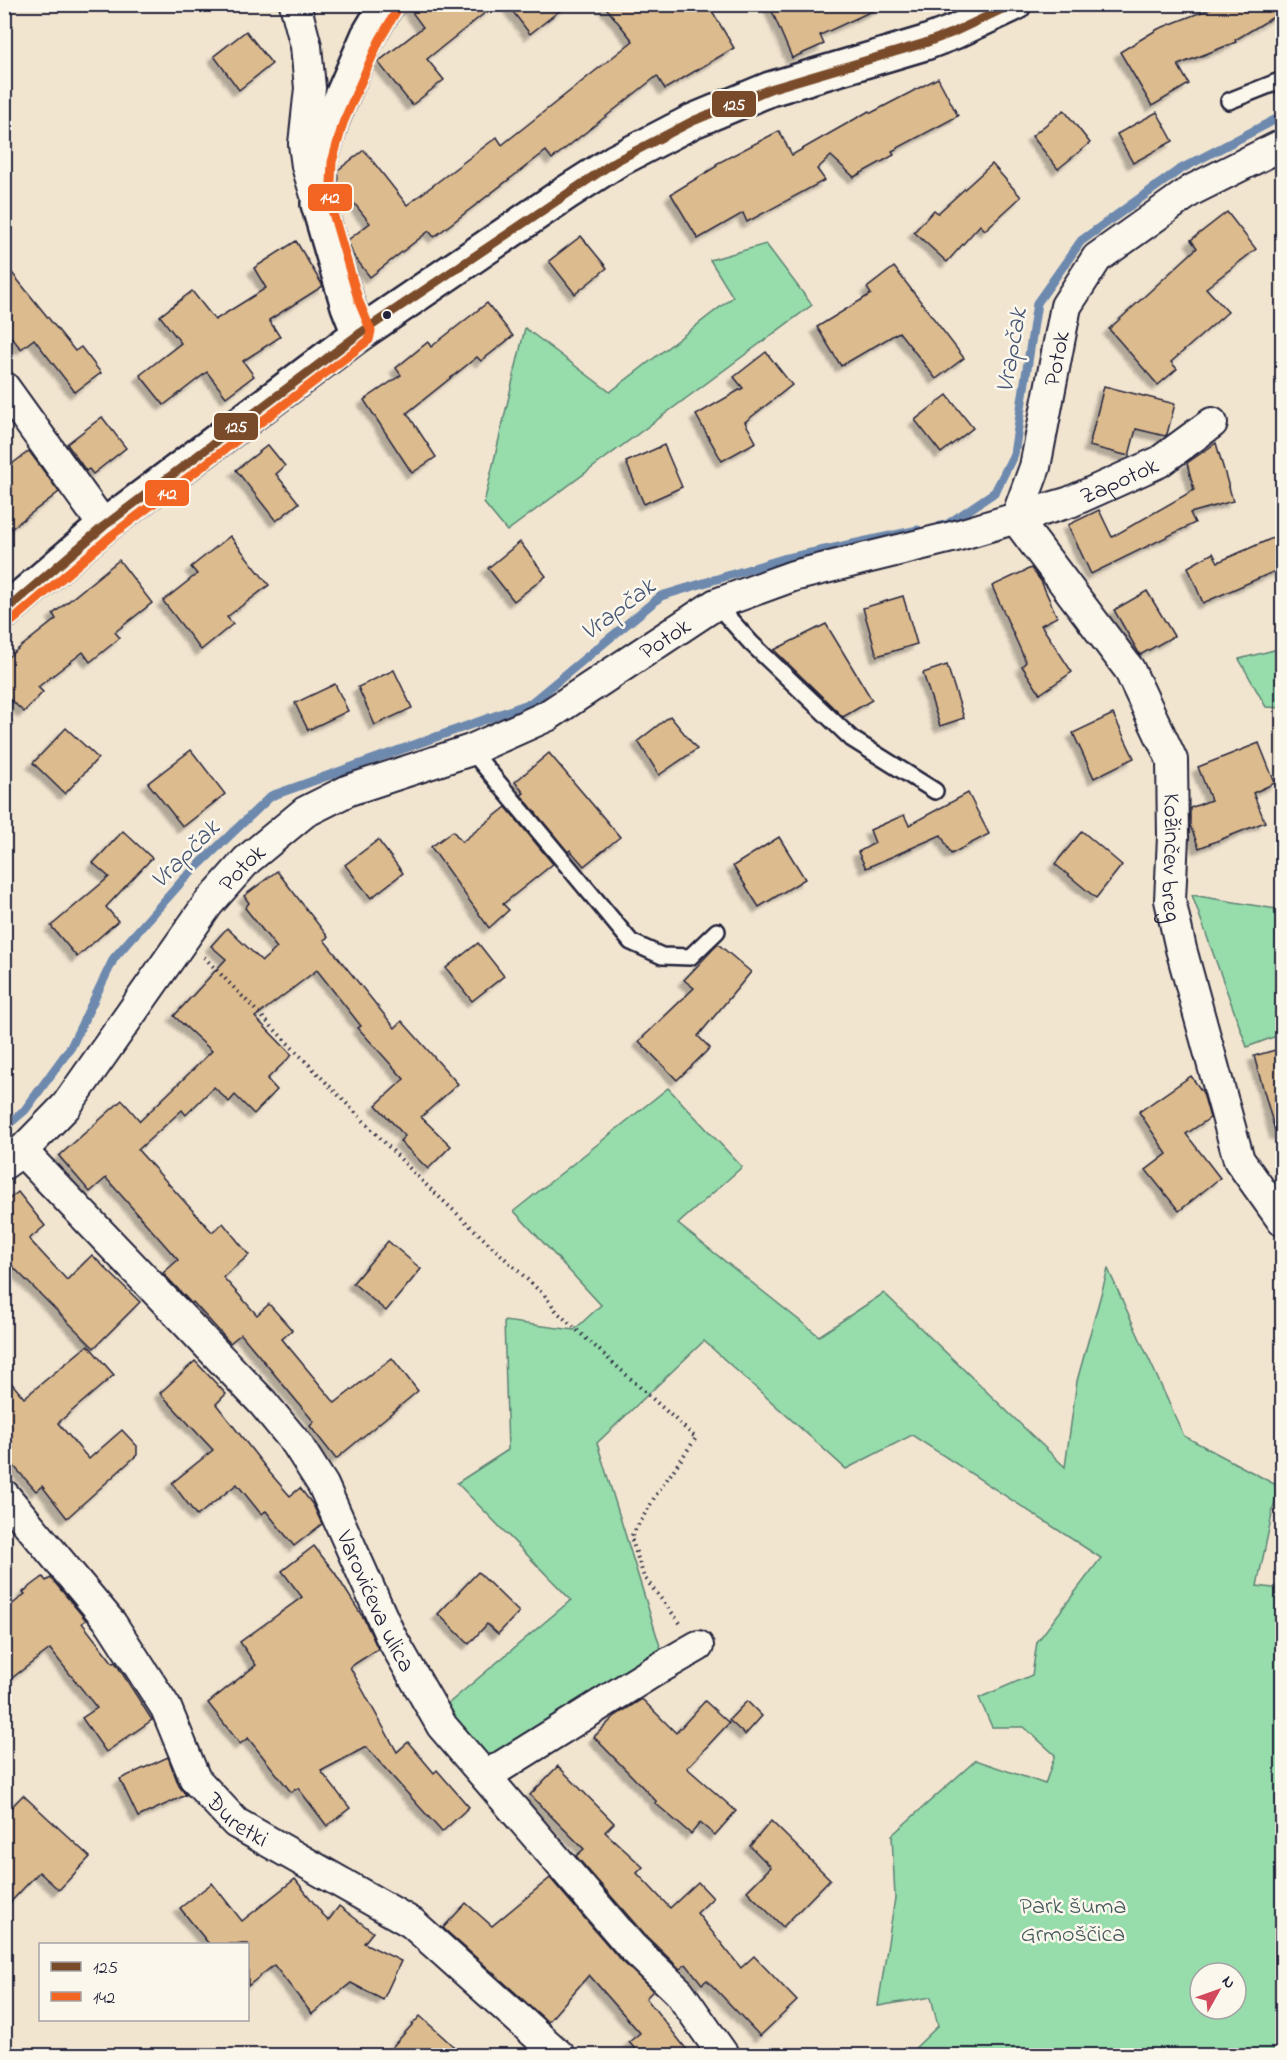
<svg xmlns="http://www.w3.org/2000/svg" width="1287" height="2060" font-family="'Indie Flower',sans-serif">
	<defs>
		<filter id="shadow"><feDropShadow dx="-5.5" dy="5.5" stdDeviation="1.5" flood-color="#0004"/></filter>
	</defs>
	<rect width="100%" height="100%" fill="#f2e5d0"/>
	<filter id="ink" filterUnits="userSpaceOnUse"><feTurbulence type="fractalNoise" baseFrequency=".0167" numOctaves="2"/><feDisplacementMap in="SourceGraphic" scale="12" xChannelSelector="R" yChannelSelector="G"/><feConvolveMatrix kernelMatrix="1 2 1 2 8 2 1 2 1" color-interpolation-filters="sRGB"/></filter>
	<g filter="url(#ink)">
		<g fill="#96ddab" stroke="#5c8073" stroke-width="1.5" fill-rule="evenodd">
			<polygon points="766,244 812,305 507,531 484,503 525,328 610,392 733,297 710,260"/>
			<polygon points="1282,648 1282,708 1266,707 1239,659"/>
			<polygon points="1192,895 1282,910 1282,998 1276,999 1282,1034 1247,1047"/>
			<path d="M668,1088L742,1167L678,1224L819,1336L884,1293L1065,1467L1077,1381L1108,1269L1184,1436L1278,1486L1257,1586L1282,1589V2055H908L938,2026L931,1997L878,2006L895,1898L892,1835L976,1760L1045,1784L1055,1755L1024,1727H992L979,1698L1032,1675L1037,1642L1101,1558L912,1435L846,1469L704,1341L597,1443L663,1656L497,1762L486,1757L443,1708L571,1600L457,1483L508,1450L504,1321L574,1330L601,1305L514,1211ZM1200,1973H1236V2009H1200Z"/>
		</g>
		<g fill="none" stroke-linecap="round" stroke-linejoin="round">
			<g stroke="#6d89ae" stroke-width="9">
				<polyline points="940,526 948,524 995,492 1014,454 1037,303 1081,241 1179,170 1282,116"/>
				<polyline points="4,1128 25,1110 71,1047 114,958 183,880 271,796 531,703 661,596 783,559 918,530"/>
			</g>
		</g>
		<g fill="#dcbb8e" stroke="#22223b" stroke-width="1.5" filter="url(#shadow)">
			<polygon points="406,4 496,4 427,59 444,80 412,105 378,62 423,27"/>
			<polygon points="507,4 568,4 530,34"/>
			<polygon points="603,4 708,4 734,48 665,89 657,76 552,159 546,151 434,237 429,231 370,277 353,255 348,240 370,223 338,183 338,170 364,150 407,205 497,137 502,145 633,41"/>
			<polygon points="769,4 887,4 820,35 824,44 792,58"/>
			<polygon points="1222,4 1282,4 1282,12 1235,40 1236,42 1178,65 1189,84 1152,106 1120,52 1158,29"/>
			<polygon points="246,31 272,64 239,90 214,56"/>
			<polygon points="938,78 958,116 892,151 894,155 854,177 831,156 817,169 825,180 747,222 743,213 698,239 671,194 717,166 716,164 779,131 792,155 869,111 871,113"/>
			<polygon points="1064,110 1090,143 1058,169 1032,136"/>
			<polygon points="1157,112 1173,141 1133,163 1117,134"/>
			<polygon points="992,164 1021,197 985,230 980,225 947,262 914,232 934,210 938,213"/>
			<polygon points="1227,212 1256,249 1206,288 1228,312 1171,362 1177,369 1158,385 1109,329 1197,248 1191,240"/>
			<polygon points="581,236 607,268 575,294 549,261"/>
			<polygon points="296,241 323,286 269,320 280,337 243,361 254,376 226,397 207,372 164,405 140,375 181,343 160,316 192,291 215,320 266,288 254,268"/>
			<polygon points="4,263 75,351 81,347 101,373 75,392 34,339 21,349 4,328"/>
			<polygon points="894,267 964,358 936,379 899,332 841,366 817,327 871,294 867,288"/>
			<polygon points="487,303 513,336 481,361 477,357 407,413 436,457 412,473 364,400 401,375 396,368 428,342 431,347"/>
			<polygon points="766,352 792,385 745,422 756,442 722,461 696,415 743,388 734,377"/>
			<polygon points="1104,386 1175,404 1167,434 1165,436 1136,429 1129,456 1089,446"/>
			<polygon points="947,395 973,428 941,453 915,420"/>
			<polygon points="102,417 126,448 93,474 89,469 86,471 67,444"/>
			<polygon points="1216,443 1233,501 1190,513 1195,523 1091,574 1068,525 1099,510 1112,537 1194,490 1187,463"/>
			<polygon points="268,445 285,466 276,474 299,503 276,521 236,470"/>
			<polygon points="664,445 682,487 644,504 626,462"/>
			<polygon points="29,451 59,492 4,534 4,470"/>
			<polygon points="1282,534 1282,568 1203,603 1188,567 1213,553 1218,562"/>
			<polygon points="230,536 269,585 227,617 233,624 201,650 163,601 197,574 191,567"/>
			<polygon points="520,542 546,576 514,601 488,568"/>
			<polygon points="119,560 152,603 115,632 120,638 90,662 83,652 38,687 43,692 24,712 4,694 4,660 56,619 53,614"/>
			<polygon points="1031,568 1041,581 1057,617 1041,625 1072,672 1040,694 1022,666 1026,662 992,586"/>
			<polygon points="1147,591 1174,636 1140,655 1114,610"/>
			<polygon points="903,596 917,644 877,656 863,608"/>
			<polygon points="826,624 872,700 843,717 774,650"/>
			<polygon points="947,665 964,718 940,726 923,673"/>
			<polygon points="394,670 412,708 375,725 358,687"/>
			<polygon points="335,684 348,711 308,730 295,703"/>
			<polygon points="1113,714 1134,758 1094,778 1073,733"/>
			<polygon points="670,716 697,749 659,775 638,741"/>
			<polygon points="66,728 98,758 65,794 33,763"/>
			<polygon points="1259,743 1275,783 1253,793 1265,822 1199,848 1190,825 1190,808 1211,800 1198,767"/>
			<polygon points="191,750 225,794 183,827 148,783"/>
			<polygon points="549,753 620,837 584,866 570,850 568,852 521,795 524,793 515,782"/>
			<polygon points="968,793 989,834 951,854 941,835 866,868 858,852 875,843 870,830 904,815 909,825"/>
			<polygon points="506,807 553,864 503,904 509,910 489,928 431,847 453,831 462,842"/>
			<polygon points="123,831 152,858 106,907 118,921 77,957 51,926 109,877 93,863"/>
			<polygon points="1082,831 1122,865 1096,898 1055,864"/>
			<polygon points="779,837 805,879 759,907 733,866"/>
			<polygon points="378,840 403,873 371,898 345,865"/>
			<polygon points="277,871 328,937 324,940 395,1028 402,1021 458,1084 421,1117 451,1146 428,1169 400,1141 405,1136 376,1105 404,1079 358,1028 361,1026 317,970 255,1017 292,1055 267,1079 277,1090 254,1114 235,1095 229,1102 214,1087 186,1115 182,1110 138,1150 212,1232 223,1223 249,1255 223,1277 257,1315 269,1304 292,1330 282,1339 335,1403 392,1358 418,1391 336,1459 310,1426 314,1422 241,1334 230,1343 193,1302 192,1304 163,1273 178,1260 106,1178 90,1192 59,1156 122,1100 140,1121 212,1051 174,1016 226,959 211,946 227,928 262,961 277,948 245,908 249,903 244,896"/>
			<polygon points="478,943 504,976 472,1001 446,968"/>
			<polygon points="718,944 751,972 698,1036 710,1048 677,1080 639,1041 694,988 684,980"/>
			<polygon points="1282,1048 1282,1133 1276,1134 1254,1056"/>
			<polygon points="1191,1076 1203,1093 1210,1118 1186,1134 1220,1178 1179,1211 1146,1170 1167,1154 1139,1112"/>
			<polygon points="18,1192 45,1226 29,1239 67,1280 92,1255 140,1302 94,1348 4,1258 4,1203"/>
			<polygon points="388,1241 421,1269 386,1311 353,1283"/>
			<polygon points="88,1345 114,1375 58,1423 89,1459 122,1430 137,1446 137,1455 67,1518 42,1486 36,1491 4,1455 4,1374 24,1398"/>
			<polygon points="195,1361 226,1394 216,1404 270,1473 290,1496 300,1488 313,1505 322,1524 294,1546 266,1511 261,1514 237,1484 197,1516 172,1483 213,1450 160,1393"/>
			<polygon points="314,1546 335,1573 364,1619 378,1649 350,1667 397,1752 408,1742 434,1773 437,1770 469,1807 442,1832 366,1747 321,1771 350,1808 327,1826 298,1788 291,1792 248,1738 240,1744 208,1703 256,1665 240,1642 302,1597 282,1571"/>
			<polygon points="478,1572 519,1612 498,1634 487,1624 469,1644 438,1614"/>
			<polygon points="43,1577 46,1581 51,1578 86,1620 82,1623 113,1663 115,1662 152,1720 106,1752 82,1718 97,1708 50,1649 4,1684 4,1611 25,1594 23,1592"/>
			<polygon points="642,1699 676,1733 705,1701 729,1723 687,1768 736,1811 715,1835 700,1823 691,1834 655,1803 657,1802 594,1737 615,1716"/>
			<polygon points="747,1701 762,1716 745,1735 729,1720"/>
			<polygon points="168,1757 179,1786 186,1795 138,1817 120,1779"/>
			<polygon points="558,1766 614,1823 605,1832 643,1867 637,1873 670,1908 698,1882 713,1898 697,1913 741,1968 754,1956 797,2001 760,2036 707,1980 702,1984 686,1964 680,1969 644,1934 576,1856 584,1849 530,1795"/>
			<polygon points="23,1795 90,1857 59,1890 39,1872 4,1909 4,1815"/>
			<polygon points="771,1821 830,1879 783,1927 747,1891 771,1867 750,1846"/>
			<polygon points="550,1878 618,1957 653,1991 646,1998 691,2055 640,2055 629,2042 640,2033 589,1975 548,2022 443,1928 466,1903 492,1926"/>
			<polygon points="295,1879 328,1921 339,1906 373,1932 364,1943 401,1961 383,2000 351,1983 312,2014 274,1965 248,1986 248,1944 209,1944 180,1908 212,1883 242,1921"/>
			<polygon points="420,2016 463,2055 385,2055"/>
		</g>
		<g fill="none" stroke-linecap="round" stroke-linejoin="round">
			<g stroke="#22223b" stroke-width="20">
				<g id="lane">
					<polyline points="1229,101 1282,80"/>
					<polyline points="716,604 751,643 852,739 935,791"/>
					<polyline points="471,750 631,942 662,956 690,957 717,931"/>
				</g>
			</g>
			<g stroke="#22223b" stroke-width="34">
				<g id="street">
					<polyline points="295,4 306,46 310,88 304,144 307,166 315,192"/>
					<polyline points="4,387 104,526"/>
					<path id="s1" d="M1016,519L1129,669L1172,760L1173,837L1170,900L1181,949L1239,1160L1282,1220"/>
					<path id="s2" d="M1016,519L1035,467L1066,306L1097,258L1192,190L1282,145"/>
					<path id="s3" d="M22,1151L263,1403L297,1444L323,1485L390,1635L442,1726L631,1946L679,1992L724,2056"/>
					<path id="s4" d="M4,1164L22,1151L66,1106L208,904L247,860L305,812L349,790L471,750L547,716L716,604L793,576L956,536L1070,502L1159,462L1212,423"/>
					<path id="s5" d="M4,1495L111,1623L166,1708L195,1779L236,1823L412,1923L560,2056"/>
					<polyline points="486,1776 651,1673 698,1646"/>
				</g>
			</g>
			<g stroke="#22223b" stroke-width="38">
				<g id="secondary">
					<polyline points="359,334 348,306 318,204 320,160 332,119 368,36 387,4"/>
					<polyline points="4,612 104,526 359,334 566,193 616,161 693,121 770,89 925,43 954,32 1014,4"/>
				</g>
			</g>
			<polyline stroke="#22223b" stroke-width="4" stroke-dasharray="1.5 4.5" stroke-linecap="butt" points="204,957 421,1180 545,1296 558,1313 696,1438 656,1495 631,1537 644,1577 680,1623"/>
			<use href="#lane" stroke="#fbf7ec" stroke-width="15"/>
			<use href="#street" stroke="#fbf7ec" stroke-width="30"/>
			<use href="#secondary" stroke="#fbf7ec" stroke-width="33"/>
			<g stroke="#fbf7ec" stroke-width="14">
				<polyline id="bus-1" points="4,612 104,526 359,334 616,161 693,121 770,89 925,43 954,32 1013,4"/>
			</g>
			<g stroke="#fbf7ec" stroke-width="14">
				<polyline id="bus-2" points="12,621 112,535 369,340 371,331 359,302 330,203 332,162 343,123 379,41 397,10"/>
			</g>
			<use href="#bus-1" stroke="#7a4b2a" stroke-width="9"/>
			<use href="#bus-2" stroke="#f26522" stroke-width="9"/>
		</g>
	</g>
	<circle fill="#22223b" stroke="#fbf7ec" stroke-width="2" cx="387" cy="315" r="5"/>
	<g text-anchor="middle" stroke-width="5" stroke-linejoin="round" paint-order="stroke">
		<g font-size="24" fill="#22223b" stroke="#fbf7ec">
			<text dy="8" stroke="none"><textPath href="#s2" startOffset="166">Potok</textPath></text>
			<text dy="8" stroke="none"><textPath href="#s4" startOffset="1352">Zapotok</textPath></text>
			<text dy="8" stroke="none"><textPath href="#s4" startOffset="868">Potok</textPath></text>
			<text dy="8" stroke="none"><textPath href="#s1" startOffset="386">Kožinčev breg</textPath></text>
			<text dy="8" stroke="none"><textPath href="#s4" startOffset="382">Potok</textPath></text>
			<text dy="8" stroke="none"><textPath href="#s3" startOffset="578">Varovićeva ulica</textPath></text>
			<text dy="8" stroke="none"><textPath href="#s5" startOffset="404">Đuretki</textPath></text>
		</g>
		<g font-size="24" fill="#455a5d" stroke="#fbf7ec">
			<text x="1073" y="1913">Park šuma<tspan x="1073" dy="28">Grmoščica</tspan></text>
		</g>
		<g font-size="26" font-style="italic" fill="#485675" stroke="#fbf7ec">
			<text transform="translate(1010 350) rotate(-80)" y="9">Vrapčak</text>
			<text transform="translate(617 608) rotate(-37)" y="9">Vrapčak</text>
			<text transform="translate(184 853) rotate(-45)" y="9">Vrapčak</text>
		</g>
	</g>
	<g stroke="#fbf7ec" stroke-width="2">
		<rect x="711" y="90" width="46" height="28" rx="6" fill="#7a4b2a"/>
		<rect x="307" y="183" width="46" height="29" rx="6" fill="#f26522"/>
		<rect x="213" y="412" width="46" height="29" rx="6" fill="#7a4b2a"/>
		<rect x="144" y="479" width="46" height="28" rx="6" fill="#f26522"/>
	</g>
	<g font-size="16" text-anchor="middle" font-weight="bold" fill="#fff">
		<text x="734" y="110">125</text>
		<text x="330" y="203">142</text>
		<text x="236" y="432">125</text>
		<text x="167" y="499">142</text>
	</g>
	<rect width="1287" height="2060" fill="none" stroke="#fbf7ec" stroke-width="24"/>
	<rect x="12" y="12" width="1263" height="2036" fill="none" stroke="#22223b" stroke-width="2" filter="url(#ink)"/>
	<rect x="39" y="1943" width="210" height="78" fill="#fbf7ec" stroke="#a4a2a5" stroke-width="1.5"/>
	<rect x="51" y="1962" width="30" height="9" fill="#7a4b2a" stroke="#a4a2a5" stroke-width="1.5"/>
	<text x="93" y="1973" font-size="18" fill="#22223b">125</text>
	<rect x="51" y="1992" width="30" height="9" fill="#f26522" stroke="#a4a2a5" stroke-width="1.5"/>
	<text x="93" y="2003" font-size="18" fill="#22223b">142</text>
	<g transform="translate(1218 1991) rotate(50)"><circle r="28" fill="#fbf7ec" stroke="#a4a2a5" stroke-width="1.5"/>
	<path d="M0-4.5L10 22L0 15L-10 22Z" fill="#d1495b"/>
	<text y="-9" font-size="16" font-weight="bold" text-anchor="middle" fill="#22223b">N</text>
	</g>
</svg>
